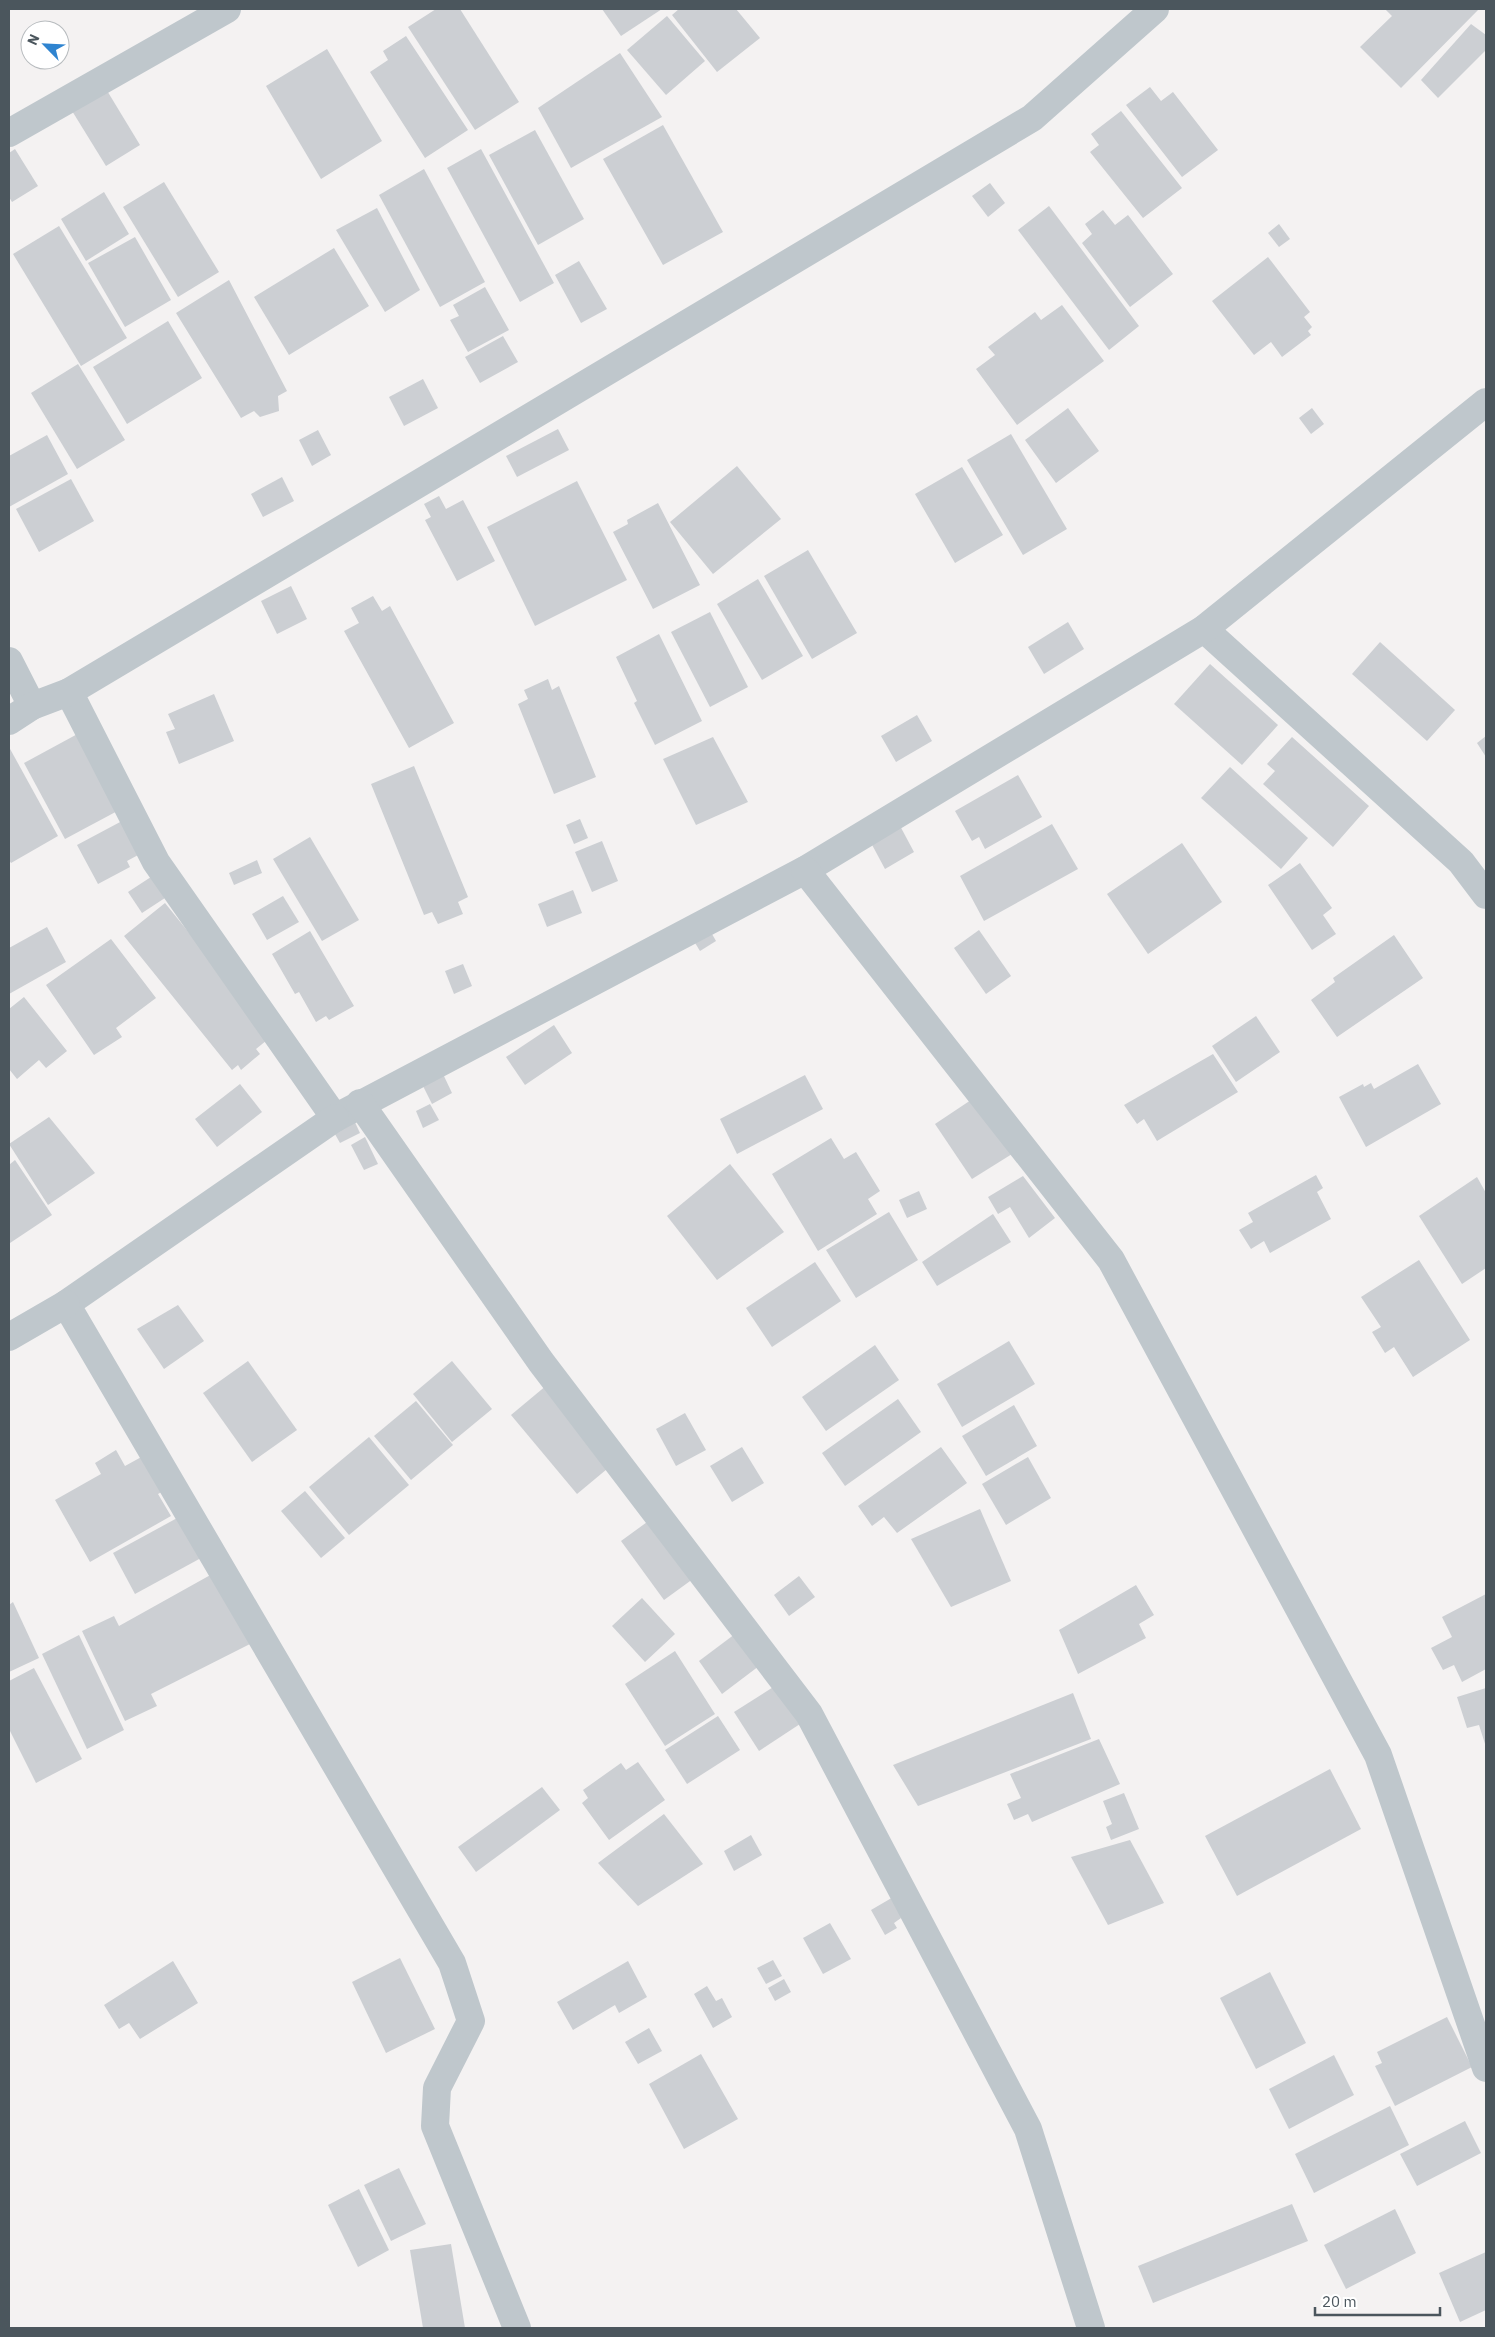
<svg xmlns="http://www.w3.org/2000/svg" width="1495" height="2337" font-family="'IBM Plex Sans',sans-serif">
	<rect width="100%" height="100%" fill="#f4f2f2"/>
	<g fill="#cccfd3">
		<polygon points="436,9 460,9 519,102 475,130 408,27"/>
		<polygon points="602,9 662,9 621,36"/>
		<polygon points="679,9 736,9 760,38 717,72 672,15"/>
		<polygon points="1385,9 1479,9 1401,88 1360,47 1392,16"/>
		<polygon points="667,16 705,61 666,95 627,50"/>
		<polygon points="1471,24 1486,35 1486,50 1438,98 1421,80"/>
		<polygon points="406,36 468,130 425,158 370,72 388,60 383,51"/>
		<polygon points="327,49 382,141 321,179 266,86"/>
		<polygon points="620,53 662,117 571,168 538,108"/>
		<polygon points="103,84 140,145 106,166 69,106"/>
		<polygon points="1150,87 1161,101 1173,92 1218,150 1182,177 1126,105"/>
		<polygon points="1121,111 1182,188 1143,218 1090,152 1099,145 1091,134"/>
		<polygon points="663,125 723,232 663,265 603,159"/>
		<polygon points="535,130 584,219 538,245 489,155"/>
		<polygon points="15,149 38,186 12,202 9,197 9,153"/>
		<polygon points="481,149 554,283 520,302 447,168"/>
		<polygon points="424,169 485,282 440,307 379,195"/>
		<polygon points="164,182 219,272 178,297 123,207"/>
		<polygon points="990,183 1005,203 988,217 972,196"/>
		<polygon points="104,192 129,234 86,261 61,219"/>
		<polygon points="1049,206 1139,326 1109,350 1018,230"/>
		<polygon points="377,208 420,290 385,312 336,230"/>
		<polygon points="1103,210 1115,225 1128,215 1173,274 1130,307 1082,243 1092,234 1085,224"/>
		<polygon points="1279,224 1290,239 1279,247 1268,233"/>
		<polygon points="59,226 127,338 81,366 13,254"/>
		<polygon points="135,237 171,300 125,327 88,263"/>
		<polygon points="334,248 369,306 289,355 254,297"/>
		<polygon points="1268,257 1310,312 1304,317 1312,327 1308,331 1311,335 1282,357 1271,342 1254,355 1212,301"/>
		<polygon points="579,261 607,309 581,323 555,275"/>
		<polygon points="229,280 287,391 278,396 279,411 260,417 254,411 241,418 176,313"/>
		<polygon points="485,287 509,330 468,352 450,320 459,316 453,305"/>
		<polygon points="1062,305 1104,361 1017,425 976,369 995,355 988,347 1035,312 1041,320"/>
		<polygon points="168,321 202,378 127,424 93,367"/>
		<polygon points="503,336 518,362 480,383 465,357"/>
		<polygon points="78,364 125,440 77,469 31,393"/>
		<polygon points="423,379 438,408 404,426 389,397"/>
		<polygon points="1068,408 1099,451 1056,483 1025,440"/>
		<polygon points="1312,408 1324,424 1311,434 1299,418"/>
		<polygon points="558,429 569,450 517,477 506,456"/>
		<polygon points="318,430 331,455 312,466 299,440"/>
		<polygon points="1011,434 1067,529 1023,555 967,460"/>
		<polygon points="47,435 68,474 9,507 9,456"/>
		<polygon points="737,466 781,519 713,574 670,522"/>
		<polygon points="962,467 1003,535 955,563 915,494"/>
		<polygon points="282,477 294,501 263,517 251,494"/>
		<polygon points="71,479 94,521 39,552 16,509"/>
		<polygon points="577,481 627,580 535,626 487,527"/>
		<polygon points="439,496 446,509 463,500 495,561 457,581 425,520 431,517 424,504"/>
		<polygon points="658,503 700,585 653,609 613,532 628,524 627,520"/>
		<polygon points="808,550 857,633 812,659 764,576"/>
		<polygon points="758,579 803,656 762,680 717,604"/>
		<polygon points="291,586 307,619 277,634 261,601"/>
		<polygon points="373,596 382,611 390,606 454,723 409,748 344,631 359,623 351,608"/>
		<polygon points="710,612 748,687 710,707 671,632"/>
		<polygon points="1068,622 1084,649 1044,674 1028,647"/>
		<polygon points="659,634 702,721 655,745 634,703 637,701 616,657"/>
		<polygon points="1380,642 1455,710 1427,741 1352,674"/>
		<polygon points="1210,664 1278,725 1242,765 1174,704"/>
		<polygon points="548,679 552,690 559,686 596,777 554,794 518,704 528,699 524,690"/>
		<polygon points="214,694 234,741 179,764 166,732 175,729 168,714"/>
		<polygon points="917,715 932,741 896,762 881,736"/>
		<polygon points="83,731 123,808 65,839 24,763"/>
		<polygon points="1486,736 1486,757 1477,743"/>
		<polygon points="713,737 748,802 696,825 663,759"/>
		<polygon points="1292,737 1369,806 1333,847 1263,784 1275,771 1267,764"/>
		<polygon points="9,747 58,836 11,863 9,860"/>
		<polygon points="414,766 468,897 458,902 463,914 438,924 432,912 424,915 371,784"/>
		<polygon points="1230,767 1308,838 1281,869 1201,798"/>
		<polygon points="1018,775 1042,817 985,849 979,837 972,841 955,811"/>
		<polygon points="580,819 588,838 574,844 566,825"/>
		<polygon points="122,821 140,854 127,861 130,867 98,884 77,845"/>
		<polygon points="899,824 914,852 885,869 870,841"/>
		<polygon points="1052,824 1078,869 984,921 960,876"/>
		<polygon points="310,837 359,920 322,941 273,859"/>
		<polygon points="602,841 618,881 592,892 575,852"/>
		<polygon points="1182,843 1222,902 1148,954 1107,894"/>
		<polygon points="257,860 262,873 234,885 229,873"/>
		<polygon points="1300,863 1332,908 1323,915 1336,934 1312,950 1268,885"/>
		<polygon points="154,875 168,896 142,913 128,892"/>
		<polygon points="573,890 582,913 547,927 538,904"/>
		<polygon points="283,896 299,922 267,940 252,914"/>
		<polygon points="165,903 272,1036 256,1049 260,1054 241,1070 238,1065 232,1070 124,936"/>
		<polygon points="47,927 66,962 9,994 9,948"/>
		<polygon points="708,927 716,941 700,951 692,938"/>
		<polygon points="979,930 1011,976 986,994 954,948"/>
		<polygon points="310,931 354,1006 329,1020 326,1016 316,1022 299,992 295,994 272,954"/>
		<polygon points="1394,935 1423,978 1337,1037 1311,1000 1335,982 1333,978"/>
		<polygon points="111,939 156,998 116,1028 122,1037 94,1055 46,985"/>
		<polygon points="463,964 472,986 454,994 445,971"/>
		<polygon points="24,997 67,1051 46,1068 39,1060 17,1079 9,1069 9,1009"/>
		<polygon points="1256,1016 1280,1052 1236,1082 1212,1046"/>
		<polygon points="554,1025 572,1053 525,1085 506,1057"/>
		<polygon points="1213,1054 1238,1092 1157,1141 1144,1119 1137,1124 1124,1105"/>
		<polygon points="1418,1064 1441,1104 1366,1147 1339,1097 1363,1084 1364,1087 1371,1083 1374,1089"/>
		<polygon points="443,1074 452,1093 432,1104 422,1084"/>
		<polygon points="805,1075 823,1109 737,1154 720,1119"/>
		<polygon points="240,1084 262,1112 217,1147 195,1119"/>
		<polygon points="971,1100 1012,1154 972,1179 935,1124"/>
		<polygon points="430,1104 439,1120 423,1128 416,1111"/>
		<polygon points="352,1116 360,1133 340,1143 331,1127"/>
		<polygon points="49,1117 95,1173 48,1205 9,1144"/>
		<polygon points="365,1137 378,1164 364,1170 351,1145"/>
		<polygon points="831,1138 844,1159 856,1152 880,1191 868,1199 877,1214 818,1251 772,1174"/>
		<polygon points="15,1160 52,1215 10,1243 9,1165"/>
		<polygon points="730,1164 784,1232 717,1280 667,1216"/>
		<polygon points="1316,1175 1323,1188 1317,1192 1331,1219 1270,1253 1264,1241 1251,1249 1239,1230 1253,1222 1248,1213"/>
		<polygon points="1023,1176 1055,1218 1029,1238 1010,1207 998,1214 988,1197"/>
		<polygon points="1477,1177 1486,1193 1486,1268 1462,1284 1419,1216"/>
		<polygon points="919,1191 927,1209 907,1218 899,1200"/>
		<polygon points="889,1212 918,1260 856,1298 826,1250"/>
		<polygon points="993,1214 1011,1242 937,1286 922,1262"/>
		<polygon points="1419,1260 1470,1340 1413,1377 1394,1347 1385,1353 1372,1332 1381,1327 1361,1297"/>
		<polygon points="815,1262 841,1301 772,1347 746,1308"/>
		<polygon points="178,1305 204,1341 164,1369 137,1329"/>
		<polygon points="1009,1341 1035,1384 962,1427 937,1384"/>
		<polygon points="875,1345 899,1380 826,1431 802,1397"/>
		<polygon points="248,1361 297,1430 252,1462 203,1393"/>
		<polygon points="452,1361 492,1409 452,1442 413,1394"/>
		<polygon points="547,1385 613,1464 577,1494 511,1415"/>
		<polygon points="898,1399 921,1432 845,1486 822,1453"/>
		<polygon points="416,1401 453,1445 411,1480 374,1436"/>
		<polygon points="1014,1405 1037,1446 986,1476 962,1436"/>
		<polygon points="685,1413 706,1450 676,1466 656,1429"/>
		<polygon points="369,1437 409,1485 349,1535 309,1487"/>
		<polygon points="742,1447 764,1483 732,1502 710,1466"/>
		<polygon points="941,1447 967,1483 897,1533 884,1517 872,1526 858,1506"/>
		<polygon points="116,1450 125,1466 145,1455 165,1490 158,1494 171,1516 90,1562 55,1500 101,1474 95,1463"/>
		<polygon points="1028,1457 1051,1498 1006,1525 982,1484"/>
		<polygon points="305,1491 345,1538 321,1558 281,1511"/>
		<polygon points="980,1509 1011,1581 951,1607 911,1539"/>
		<polygon points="179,1517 201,1558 135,1594 113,1553"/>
		<polygon points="654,1517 697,1576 664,1600 621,1541"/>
		<polygon points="214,1573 250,1644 151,1694 157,1706 125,1721 82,1631 114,1616 119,1626"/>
		<polygon points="799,1576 815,1597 789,1616 774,1595"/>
		<polygon points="1136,1585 1154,1615 1139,1624 1146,1638 1078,1674 1059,1630"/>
		<polygon points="1486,1594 1486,1669 1462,1682 1454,1665 1443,1670 1431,1648 1452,1637 1442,1617"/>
		<polygon points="642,1598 675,1634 645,1662 612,1626"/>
		<polygon points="13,1602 39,1658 9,1672 9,1605"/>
		<polygon points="739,1631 763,1663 722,1694 699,1661"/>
		<polygon points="79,1635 124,1730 87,1749 42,1654"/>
		<polygon points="675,1651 715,1714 665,1746 625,1684"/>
		<polygon points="34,1668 82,1759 36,1783 9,1729 9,1681"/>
		<polygon points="778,1684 803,1722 759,1751 734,1712"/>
		<polygon points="1486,1688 1486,1747 1479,1725 1467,1728 1457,1697"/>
		<polygon points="1073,1693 1091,1739 918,1806 893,1765"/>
		<polygon points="718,1716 740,1750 687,1784 665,1750"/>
		<polygon points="1099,1739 1120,1784 1032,1822 1028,1814 1014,1820 1007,1804 1021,1798 1010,1774"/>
		<polygon points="638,1762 665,1800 609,1840 582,1803 588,1798 583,1790 621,1763 626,1770"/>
		<polygon points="1330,1769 1361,1829 1237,1896 1205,1836"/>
		<polygon points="542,1787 560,1810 476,1872 458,1847"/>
		<polygon points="1124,1793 1139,1829 1111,1840 1106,1827 1112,1824 1103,1801"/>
		<polygon points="664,1814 703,1864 638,1906 598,1863"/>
		<polygon points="751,1835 762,1855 734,1871 724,1851"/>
		<polygon points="1130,1840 1164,1903 1108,1925 1071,1857"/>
		<polygon points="895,1896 901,1918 894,1923 897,1928 885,1935 871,1910"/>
		<polygon points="830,1923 851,1959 823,1974 803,1938"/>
		<polygon points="400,1958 435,2029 386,2053 352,1982"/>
		<polygon points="773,1960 782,1976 766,1984 757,1968"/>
		<polygon points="173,1961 198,2003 140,2039 129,2023 119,2029 104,2005"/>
		<polygon points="628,1961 647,1997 619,2013 615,2005 573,2030 557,2002"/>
		<polygon points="1270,1972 1306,2043 1256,2069 1220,1998"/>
		<polygon points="784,1979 791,1992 775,2001 768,1988"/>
		<polygon points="707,1986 716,2001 722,1998 732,2017 713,2028 694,1994"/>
		<polygon points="1447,2017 1472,2067 1395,2106 1375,2066 1382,2063 1377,2052"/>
		<polygon points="649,2028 662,2051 638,2064 625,2042"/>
		<polygon points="701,2054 738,2119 684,2149 649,2084"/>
		<polygon points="1334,2055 1354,2095 1289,2129 1269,2089"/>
		<polygon points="1390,2106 1409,2145 1314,2193 1295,2154"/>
		<polygon points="1465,2121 1481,2153 1417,2186 1400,2154"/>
		<polygon points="399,2168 426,2224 391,2241 364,2185"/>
		<polygon points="359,2189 389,2250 358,2267 328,2205"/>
		<polygon points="1292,2204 1308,2241 1153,2303 1138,2266"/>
		<polygon points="1395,2209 1416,2253 1346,2289 1324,2245"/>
		<polygon points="451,2244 465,2328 423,2328 410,2250"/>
		<polygon points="1486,2252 1486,2310 1460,2322 1439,2273"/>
	</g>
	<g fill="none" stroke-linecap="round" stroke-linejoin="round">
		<g stroke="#bfc7cc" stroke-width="28">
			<polyline points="9,133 227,9"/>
			<polyline points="1204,629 1461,862 1486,895"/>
			<polyline points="9,661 32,706"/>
			<polyline points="69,692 156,862 335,1118 805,870 1204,629 1486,402"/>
			<polyline points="9,721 32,706 69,692 1032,118 1155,9"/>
			<polyline points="805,870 1111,1260 1378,1755 1486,2068"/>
			<polyline points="360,1103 541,1362 809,1714 1028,2129 1091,2328"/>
			<polyline points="335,1118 66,1304 452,1963 471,2021 437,2088 435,2126 517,2328"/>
			<polyline points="9,1337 66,1304"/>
		</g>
	</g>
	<rect width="1495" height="2337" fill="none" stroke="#4b565d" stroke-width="20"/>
	<g transform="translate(45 45) rotate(294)"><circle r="24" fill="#ffffff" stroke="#b7bbbe"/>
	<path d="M0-4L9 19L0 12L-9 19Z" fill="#2f84d0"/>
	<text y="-8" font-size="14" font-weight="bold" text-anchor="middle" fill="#4b565d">N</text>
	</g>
	<path d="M1315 2307v8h125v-8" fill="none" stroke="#4b565d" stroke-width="2.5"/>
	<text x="1322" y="2307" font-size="15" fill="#4b565d" stroke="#ffffff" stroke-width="4" paint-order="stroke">20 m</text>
</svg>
